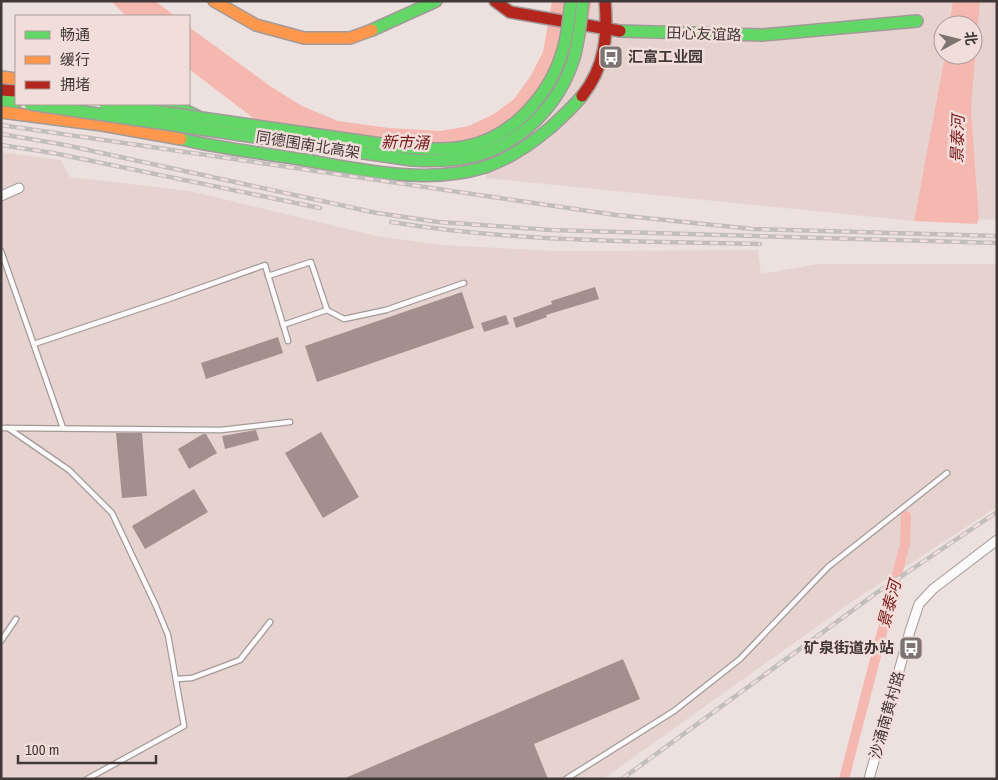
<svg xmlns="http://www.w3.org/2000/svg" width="998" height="780" font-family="'Archivo Narrow','Noto Sans SC',sans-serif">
	<rect width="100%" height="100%" fill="#ece1df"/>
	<g fill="#e6d3d0">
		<polygon points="592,1 953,1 949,25 943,25 943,55 945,55 914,221 486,178 485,157 582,55"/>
		<polygon points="980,1 997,1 997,220 979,219 971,110"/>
		<polygon points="1,152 61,160 70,177 190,191 376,236 442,245 556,251 758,250 761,274 818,264 997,264 997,507 850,603 603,779 1,779"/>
	</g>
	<g fill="#f5b8b0">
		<polygon points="111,1 155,1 175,16 126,16"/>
		<path d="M552,1H592C587,26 585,53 573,76C560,104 510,137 485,157L261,124L189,69V27L270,86L302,106L338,121L389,128L440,131L469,126L494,114L514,99L530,77L543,52Z"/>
		<polygon points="953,1 980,1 971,110 979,219 977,224 914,221 945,55 973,55 973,25 949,25"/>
	</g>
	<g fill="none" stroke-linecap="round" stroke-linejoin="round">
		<polyline stroke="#f5b8b0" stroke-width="10" points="844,779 905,544 906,516"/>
	</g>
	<g fill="#a3908e">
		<polygon points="595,287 599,299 546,315 547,317 516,328 513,318 552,304 551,301"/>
		<polygon points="462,292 474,328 317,382 305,346"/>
		<polygon points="506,315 509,324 484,332 481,323"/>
		<polygon points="278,337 283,353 206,379 201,363"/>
		<polygon points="256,430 259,440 225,449 222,436"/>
		<polygon points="321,432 359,497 323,518 285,453"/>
		<polygon points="116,433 142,433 147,496 122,498"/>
		<polygon points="203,434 206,434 217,453 189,469 178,449"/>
		<polygon points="194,489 208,512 145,549 132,526"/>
		<polygon points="623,659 640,699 534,744 548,779 343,779"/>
	</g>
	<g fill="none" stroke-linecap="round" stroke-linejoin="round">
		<g stroke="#a29a98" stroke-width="7">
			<g id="lane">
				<polyline points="1,251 63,428"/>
				<polyline points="268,276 311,262 327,310 283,325"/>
				<polyline points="327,310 344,319 386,310 464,283"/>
				<polyline points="34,344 166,300 265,265 288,341"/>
				<polyline points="1,428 221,430 290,422"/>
				<polyline points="8,428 69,470 112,513 156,606 168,635 184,726 87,779"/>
				<polyline points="1,641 16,619"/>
				<polyline points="177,679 192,678 240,660 270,622"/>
				<polyline points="566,779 674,711 740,659 828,567 947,473"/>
			</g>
		</g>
		<g stroke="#a29a98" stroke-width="11">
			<g id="street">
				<polyline points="1,196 19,188"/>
				<polyline points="869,779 910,631 919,604 933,589 997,540"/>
			</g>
		</g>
		<g stroke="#a29a98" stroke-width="14">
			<g id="fast">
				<polyline points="372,30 436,1"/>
				<polyline points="620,31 762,35 917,21"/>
				<polyline points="1,100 16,102"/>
				<polyline points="167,104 178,107 197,116"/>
				<path d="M181,139C222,149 264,153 305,160C363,170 428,185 485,167C509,159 531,144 550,128C561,118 573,107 582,96"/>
			</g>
		</g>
		<g stroke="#a29a98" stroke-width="14">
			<g id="slow">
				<polyline points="214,1 256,25 304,38 350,38 372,30"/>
				<polyline points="1,77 16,79"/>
				<polyline points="1,112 102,125 181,139"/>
			</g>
		</g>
		<g stroke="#a29a98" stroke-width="14">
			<g id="jam">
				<polyline points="495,1 510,12 620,31"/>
				<polyline points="1,90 16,91"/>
				<path d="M582,96C605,67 608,36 605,1"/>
			</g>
		</g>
		<use href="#lane" stroke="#fcfafa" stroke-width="4.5"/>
		<use href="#street" stroke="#fcfafa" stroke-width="9"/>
		<use href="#fast" stroke="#63d668" stroke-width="11"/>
		<use href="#slow" stroke="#ff974d" stroke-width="11"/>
		<use href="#jam" stroke="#b3261e" stroke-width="11"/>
		<g stroke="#c1bebd" stroke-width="4.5">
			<g id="rail">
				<polyline points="1,125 616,215 753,229 997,236"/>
				<polyline points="1,134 65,145 377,213 438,222 551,230 997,243"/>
				<polyline points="1,145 53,153 320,208"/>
				<path d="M391,222C513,242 637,241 760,244"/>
				<polyline points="622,779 875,594 997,512"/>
			</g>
		</g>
		<use href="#rail" stroke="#f1ddda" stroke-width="2.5" stroke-dasharray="8" stroke-linecap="butt"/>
		<g stroke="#a29a98" stroke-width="14" stroke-linecap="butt">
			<g id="fast-bridge">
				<path d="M30,104L412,160C431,161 451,161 470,157C519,146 559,106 574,58C579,40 581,20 583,1"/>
				<path d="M105,104L395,146C418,149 441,151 464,147C513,138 552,93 564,46C568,32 569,16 571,1"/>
			</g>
		</g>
		<use href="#fast-bridge" stroke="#63d668" stroke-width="11"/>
	</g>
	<defs>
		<g id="bus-square" transform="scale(1.25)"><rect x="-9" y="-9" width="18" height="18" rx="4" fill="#7d7472" stroke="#f1ddda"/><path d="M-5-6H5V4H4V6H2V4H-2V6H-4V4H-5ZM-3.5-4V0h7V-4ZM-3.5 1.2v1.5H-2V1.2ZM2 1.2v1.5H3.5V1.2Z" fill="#fff"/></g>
	</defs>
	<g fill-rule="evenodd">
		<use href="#bus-square" x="611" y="57"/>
		<use href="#bus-square" x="911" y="648"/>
	</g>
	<g text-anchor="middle" stroke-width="5" stroke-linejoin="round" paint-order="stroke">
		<g font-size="15" fill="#413938" stroke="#f1ddda">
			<text transform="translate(704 34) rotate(2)" y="5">田心友谊路</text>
			<text transform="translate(308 145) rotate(9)" y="5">同德围南北高架</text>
			<text transform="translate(887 715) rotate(-74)" y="5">沙涌南黄村路</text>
		</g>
		<g font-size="15" font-weight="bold" fill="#413938" stroke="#f1ddda" text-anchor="start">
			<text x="628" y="62">汇富工业园</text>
			<text x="894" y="653" text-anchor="end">矿泉街道办站</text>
		</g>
		<g font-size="16" font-style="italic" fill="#781917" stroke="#f1ddda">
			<text transform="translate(957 139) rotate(-88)" y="6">景泰河</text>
			<text transform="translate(405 142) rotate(1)" y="6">新市涌</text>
			<text transform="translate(889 604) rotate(-75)" y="6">景泰河</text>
		</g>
	</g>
	<rect width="998" height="780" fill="none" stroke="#413938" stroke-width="5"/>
	<rect x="15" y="15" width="175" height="90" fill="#f1ddda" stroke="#ab9b99"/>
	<rect x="25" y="31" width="25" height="8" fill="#63d668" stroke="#ab9b99"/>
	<text x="60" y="40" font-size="15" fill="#413938">畅通</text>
	<rect x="25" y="56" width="25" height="8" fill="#ff974d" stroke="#ab9b99"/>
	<text x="60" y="65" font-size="15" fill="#413938">缓行</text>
	<rect x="25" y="81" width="25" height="8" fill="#b3261e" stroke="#ab9b99"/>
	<text x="60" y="90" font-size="15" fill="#413938">拥堵</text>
	<g transform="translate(958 40) rotate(83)"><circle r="24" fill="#f1ddda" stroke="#ab9b99"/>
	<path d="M0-4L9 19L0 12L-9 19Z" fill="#7d7472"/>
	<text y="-8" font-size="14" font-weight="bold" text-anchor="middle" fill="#413938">北</text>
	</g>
	<path d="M18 755v8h138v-8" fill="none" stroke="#413938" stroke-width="2.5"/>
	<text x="25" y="755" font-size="15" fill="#413938" stroke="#f1ddda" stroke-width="4" paint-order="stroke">100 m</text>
</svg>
